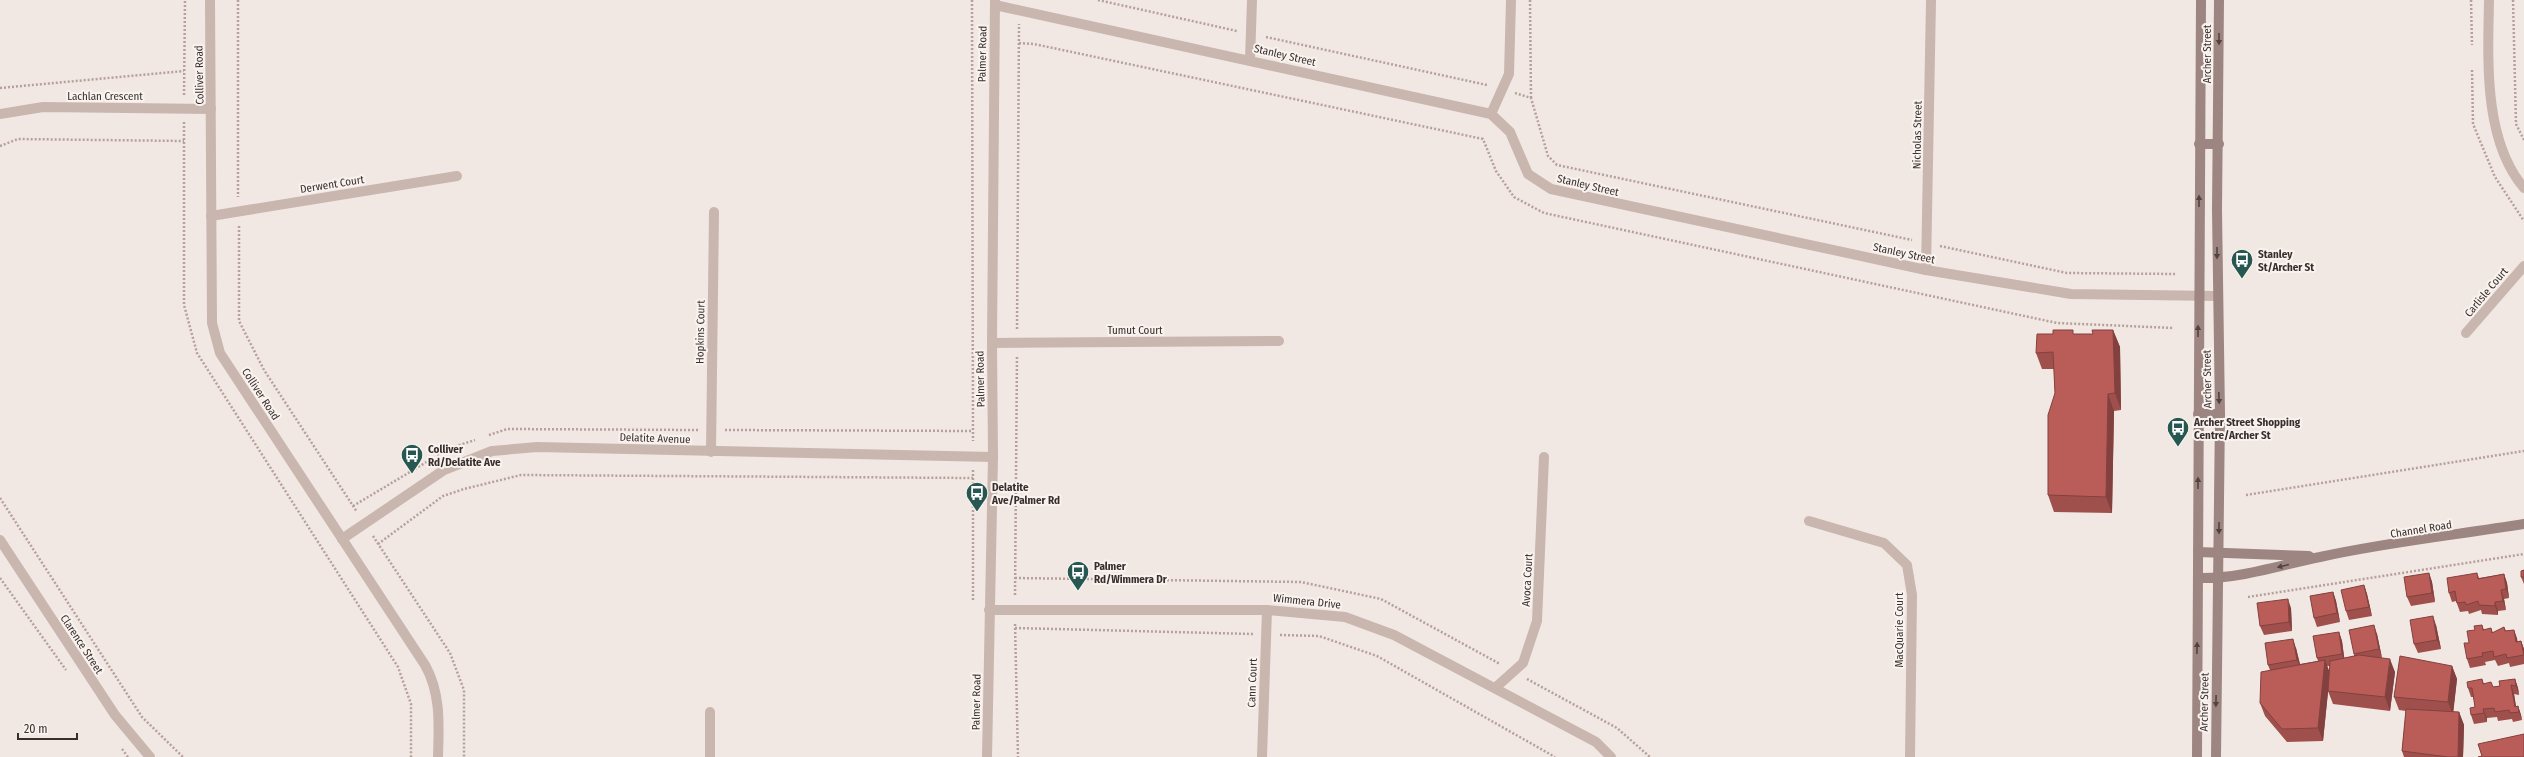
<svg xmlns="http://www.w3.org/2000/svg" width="2524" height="757" font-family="'Fira Sans Condensed',sans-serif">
	<rect width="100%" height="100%" fill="#f2e8e3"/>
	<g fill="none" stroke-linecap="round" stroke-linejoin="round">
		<g stroke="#b5a09a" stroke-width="2.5" stroke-dasharray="2 2" stroke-linecap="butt">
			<polyline points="238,0 238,197"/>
			<polyline points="972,0 973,441"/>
			<polyline points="1098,0 1237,31"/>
			<polyline points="1530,0 1531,98"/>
			<polyline points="2471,0 2472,45"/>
			<polyline points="2513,0 2516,124 2524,140"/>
			<polyline points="1266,37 1487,85"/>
			<polyline points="1019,43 1034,44 1483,139 1496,171 1514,197 1544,213 2057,323 2174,328"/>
			<polyline points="2472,70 2473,124 2495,177 2524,221"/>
			<polyline points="0,88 184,71"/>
			<polyline points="1515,93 1531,98 1548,156 1557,165 1912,240"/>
			<polyline points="184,95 185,0"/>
			<polyline points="184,122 184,305 197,353 398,667 411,704 411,757"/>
			<polyline points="0,146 18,139 184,141"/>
			<polyline points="239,226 239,321 264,370 357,512"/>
			<polyline points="1940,246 2067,273 2175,274"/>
			<polyline points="1017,329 1019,24"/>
			<polyline points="725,430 973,431"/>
			<polyline points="489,435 507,429 698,430"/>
			<polyline points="437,455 447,449 475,440"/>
			<polyline points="973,470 973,601"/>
			<polyline points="2246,495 2524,451"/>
			<polyline points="0,498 142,717 183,757"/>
			<polyline points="353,506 430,460"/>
			<polyline points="373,536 450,653 464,690 464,757"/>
			<polyline points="378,544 443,496 464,489 521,475 973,478"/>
			<polyline points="0,578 66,670"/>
			<polyline points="1015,578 1301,582 1381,599 1500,664"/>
			<polyline points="1015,595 1017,356"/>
			<polyline points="2248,597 2524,554"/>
			<polyline points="1015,624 1018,757"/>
			<polyline points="1015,628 1253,634"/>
			<polyline points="1280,635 1319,636 1377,656 1555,757"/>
			<polyline points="1527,679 1617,728 1650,757"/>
			<polyline points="122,749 128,757"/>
		</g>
		<g stroke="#c9b6af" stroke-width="10">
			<path d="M210,0L212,323L220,353L425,665C441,693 439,725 438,757"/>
			<path d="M2489,0C2488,59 2483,140 2524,188"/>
			<polyline points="995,5 1491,114 1510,132 1528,174 1551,189 1926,270 2071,294 2218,296"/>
			<polyline points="1250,60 1252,0"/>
			<polyline points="0,114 43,107 211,109"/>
			<polyline points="1491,114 1509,74 1511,0"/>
			<polyline points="211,216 457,176"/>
			<polyline points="1926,270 1931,0"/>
			<polyline points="2466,333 2524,266"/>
			<polyline points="992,343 1279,341"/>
			<polyline points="711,452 714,212"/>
			<polyline points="1809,521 1884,543 1907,565 1912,595 1910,757"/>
			<polyline points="342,539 444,470 492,451 537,447 993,457"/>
			<polyline points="0,540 115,715 150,757"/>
			<polyline points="989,610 1267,610 1345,617 1394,635 1596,742 1611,757"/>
			<polyline points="1495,688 1523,663 1537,621 1544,457"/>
			<polyline points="710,757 710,712"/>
			<polyline points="987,757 993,457 992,343 995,0"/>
			<polyline points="1262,757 1267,610"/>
		</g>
		<g stroke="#9d8581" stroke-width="10">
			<polyline points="2199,144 2219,144"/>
			<polyline points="2198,414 2220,414"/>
			<polyline points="2198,552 2309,556"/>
			<path d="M2198,578C2241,579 2280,565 2320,557C2387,542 2456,535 2524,524"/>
			<polyline points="2197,757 2201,0"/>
			<polyline points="2216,757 2220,414 2217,210 2219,0"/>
		</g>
	</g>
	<g fill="#a0504c" fill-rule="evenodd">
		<polygon points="2113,330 2120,347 2121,410 2114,411 2112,513 2054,512 2048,495 2055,393 2054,369 2042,369 2036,353 2074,334 2093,334"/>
		<polygon points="2524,570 2524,584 2521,577"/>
		<polygon points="2429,573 2432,582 2435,602 2411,606 2407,597"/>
		<polygon points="2477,573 2479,578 2504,574 2507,583 2509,598 2504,599 2506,610 2498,611 2498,615 2482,614 2481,610 2469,614 2468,611 2460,612 2456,601 2452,602 2449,593"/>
		<polygon points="2364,585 2367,594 2372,616 2349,620 2346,611"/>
		<polygon points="2333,592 2336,601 2340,622 2317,627 2314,618"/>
		<polygon points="2291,608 2292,631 2264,635 2260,626"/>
		<polygon points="2436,625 2441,649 2418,653 2414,644"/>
		<polygon points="2482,625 2484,630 2491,628 2493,633 2504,627 2506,631 2514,630 2517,641 2521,641 2524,649 2524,664 2510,667 2509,663 2498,666 2495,660 2485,662 2486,665 2470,668 2467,659 2469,643 2475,630"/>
		<path d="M2339,632L2342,641L2344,658L2354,656V654L2377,634L2382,658L2395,672L2390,711L2333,704L2328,691L2329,681L2323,741L2287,742L2265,716L2260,703L2270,670L2268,665L2296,648L2300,664L2318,661L2317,658ZM2327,666H2330L2329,672Z"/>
		<polygon points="2452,666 2457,679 2453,712 2459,712 2464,725 2463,757 2404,757 2402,751 2406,711 2399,710 2394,697"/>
		<polygon points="2482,679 2484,684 2493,687 2500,686 2515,679 2518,688 2519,695 2514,694 2516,707 2518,706 2521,715 2522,720 2513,722 2512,719 2498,721 2497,717 2487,718 2487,722 2474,724 2471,715 2475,707 2474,697 2471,697 2468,688"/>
	</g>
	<g fill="#82413e">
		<polygon points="2113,330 2120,347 2121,410 2115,393"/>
		<polygon points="2108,394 2114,411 2112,513 2106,497"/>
		<polygon points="2429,573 2432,582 2435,602 2432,593"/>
		<polygon points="2504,574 2507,583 2509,598 2506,589"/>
		<polygon points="2364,585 2367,594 2372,616 2369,607"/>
		<polygon points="2501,590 2504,599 2506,610 2503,601"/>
		<polygon points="2333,592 2336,601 2340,622 2337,613"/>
		<polygon points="2288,599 2291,608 2292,631 2289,622"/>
		<polygon points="2495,602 2498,611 2498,615 2495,606"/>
		<polygon points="2433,616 2436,625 2441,649 2437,640"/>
		<polygon points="2374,625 2377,634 2382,658 2379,649"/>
		<polygon points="2514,630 2517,638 2519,651 2516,642"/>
		<polygon points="2339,632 2342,641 2345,663 2342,654"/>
		<polygon points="2293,639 2296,648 2301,669 2297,660"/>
		<polygon points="2521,641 2524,649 2524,656 2524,655"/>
		<polygon points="2390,659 2395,672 2390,711 2385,697"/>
		<polygon points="2325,660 2330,673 2323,741 2318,728"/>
		<polygon points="2452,666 2457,679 2453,715 2448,702"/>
		<polygon points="2515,679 2518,688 2519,695 2516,686"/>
		<polygon points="2511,685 2514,694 2517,712 2515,707"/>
		<polygon points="2518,706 2521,715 2522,720 2519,712"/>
		<polygon points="2483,709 2487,718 2487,722 2484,713"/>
		<polygon points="2459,712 2464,725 2463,757 2458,757"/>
	</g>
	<g fill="#ba5d58" stroke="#82413e">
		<polygon points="2053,330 2073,330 2073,334 2093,334 2092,330 2113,330 2115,393 2108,394 2106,497 2048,495 2048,415 2055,393 2053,352 2036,353 2037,334 2053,334"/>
		<polygon points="2524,570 2524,577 2521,577 2521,571"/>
		<polygon points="2429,573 2432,593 2407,597 2404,577"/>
		<polygon points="2477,573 2478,579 2504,574 2506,589 2501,590 2503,601 2495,602 2495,606 2479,605 2478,601 2466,605 2465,602 2457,603 2455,591 2449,593 2447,578"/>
		<polygon points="2364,585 2369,607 2346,611 2341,590"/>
		<polygon points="2333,592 2337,613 2314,618 2310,596"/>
		<polygon points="2288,599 2289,622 2260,626 2257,603"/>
		<polygon points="2433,616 2437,640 2414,644 2410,620"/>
		<polygon points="2374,625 2379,649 2354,654 2349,630"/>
		<polygon points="2482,625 2483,630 2491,628 2492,633 2504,627 2505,631 2514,630 2516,642 2521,641 2524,655 2507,658 2506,654 2494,657 2493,651 2482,653 2483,656 2467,659 2464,643 2469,643 2467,631 2475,630 2474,626"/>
		<polygon points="2339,632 2342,654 2317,658 2313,636"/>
		<polygon points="2293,639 2297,660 2268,665 2265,643"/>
		<polygon points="2359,655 2390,659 2385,697 2328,691 2330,661"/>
		<polygon points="2400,656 2452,666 2448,702 2394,697"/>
		<polygon points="2325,660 2318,728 2282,729 2260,703 2261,672"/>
		<polygon points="2482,679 2483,684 2491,682 2493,687 2500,686 2499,681 2515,679 2516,686 2511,685 2515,707 2518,706 2519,712 2510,713 2509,710 2495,712 2494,708 2483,709 2484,713 2471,715 2470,708 2475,707 2472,688 2468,688 2467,682"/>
		<polygon points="2406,709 2459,712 2458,757 2448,757 2402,751"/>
		<polygon points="2524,734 2524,757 2478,757 2482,756 2478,744"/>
	</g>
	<defs><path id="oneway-solid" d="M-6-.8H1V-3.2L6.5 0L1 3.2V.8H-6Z"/></defs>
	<g fill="#524442">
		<use href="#oneway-solid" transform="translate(2219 39) rotate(90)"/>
		<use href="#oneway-solid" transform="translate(2199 201) rotate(-90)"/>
		<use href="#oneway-solid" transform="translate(2217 253) rotate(90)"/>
		<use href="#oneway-solid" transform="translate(2198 331) rotate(-90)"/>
		<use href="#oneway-solid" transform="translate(2219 398) rotate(88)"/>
		<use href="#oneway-solid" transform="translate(2198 483) rotate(-90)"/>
		<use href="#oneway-solid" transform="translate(2219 528) rotate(90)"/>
		<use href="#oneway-solid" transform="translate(2283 566) rotate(166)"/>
		<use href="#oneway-solid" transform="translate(2197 648) rotate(-89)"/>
		<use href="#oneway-solid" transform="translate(2216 701) rotate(91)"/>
	</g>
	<defs>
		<g id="bus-pin" transform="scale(1.15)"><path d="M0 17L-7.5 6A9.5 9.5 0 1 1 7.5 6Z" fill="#265750" stroke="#f9f3ef"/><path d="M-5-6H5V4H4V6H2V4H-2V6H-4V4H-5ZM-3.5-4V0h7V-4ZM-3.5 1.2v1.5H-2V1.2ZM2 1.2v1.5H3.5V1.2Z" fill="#fff"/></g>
	</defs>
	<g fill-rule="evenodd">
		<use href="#bus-pin" x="2242" y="260"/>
		<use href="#bus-pin" x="2178" y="428"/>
		<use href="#bus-pin" x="412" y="455"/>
		<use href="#bus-pin" x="977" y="493"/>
		<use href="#bus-pin" x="1078" y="572"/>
	</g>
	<g text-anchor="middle" stroke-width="4" stroke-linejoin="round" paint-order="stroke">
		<g font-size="11" fill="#392e2d" stroke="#f9f3ef">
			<text transform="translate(982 54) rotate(-89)" y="4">Palmer Road</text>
			<text transform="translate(2207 54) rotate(-90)" y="4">Archer Street</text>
			<text transform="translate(1285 55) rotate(13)" y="4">Stanley Street</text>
			<text transform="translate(199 75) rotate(-91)" y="4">Colliver Road</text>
			<text x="105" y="100">Lachlan Crescent</text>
			<text transform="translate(1917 135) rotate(-89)" y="4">Nicholas Street</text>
			<text transform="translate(332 184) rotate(-9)" y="4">Derwent Court</text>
			<text transform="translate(1588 185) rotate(13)" y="4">Stanley Street</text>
			<text transform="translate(1904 253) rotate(12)" y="4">Stanley Street</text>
			<text transform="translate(2486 292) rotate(-50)" y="4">Carlisle Court</text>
			<text x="1135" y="334">Tumut Court</text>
			<text transform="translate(700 332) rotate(-89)" y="4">Hopkins Court</text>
			<text transform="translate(980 379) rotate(-91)" y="4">Palmer Road</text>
			<text transform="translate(2207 379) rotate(-91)" y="4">Archer Street</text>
			<text transform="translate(261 394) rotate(57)" y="4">Colliver Road</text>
			<text transform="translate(655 438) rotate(2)" y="4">Delatite Avenue</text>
			<text transform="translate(2421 529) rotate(-9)" y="4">Channel Road</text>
			<text transform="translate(1527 580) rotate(-87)" y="4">Avoca Court</text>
			<text transform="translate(1307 601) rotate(6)" y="4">Wimmera Drive</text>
			<text transform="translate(1899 630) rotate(-90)" y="4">MacQuarie Court</text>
			<text transform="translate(82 644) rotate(57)" y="4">Clarence Street</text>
			<text transform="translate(1252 683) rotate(-88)" y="4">Cann Court</text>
			<text transform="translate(976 702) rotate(-89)" y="4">Palmer Road</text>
			<text transform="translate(2204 702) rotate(-89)" y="4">Archer Street</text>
		</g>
		<g font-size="11" font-weight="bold" fill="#392e2d" stroke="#f9f3ef" text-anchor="start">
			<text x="2258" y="258">Stanley<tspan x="2258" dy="13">St/Archer St</tspan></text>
			<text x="2194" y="426">Archer Street Shopping<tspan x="2194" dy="13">Centre/Archer St</tspan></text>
			<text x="428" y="453">Colliver<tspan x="428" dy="13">Rd/Delatite Ave</tspan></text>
			<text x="992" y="491">Delatite<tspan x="992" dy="13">Ave/Palmer Rd</tspan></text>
			<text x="1094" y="570">Palmer<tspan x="1094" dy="13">Rd/Wimmera Dr</tspan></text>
		</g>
	</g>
	<path d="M18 733v6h59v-6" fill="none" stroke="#392e2d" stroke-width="2"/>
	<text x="24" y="733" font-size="12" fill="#392e2d" stroke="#f9f3ef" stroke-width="3" paint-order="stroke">20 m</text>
</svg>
